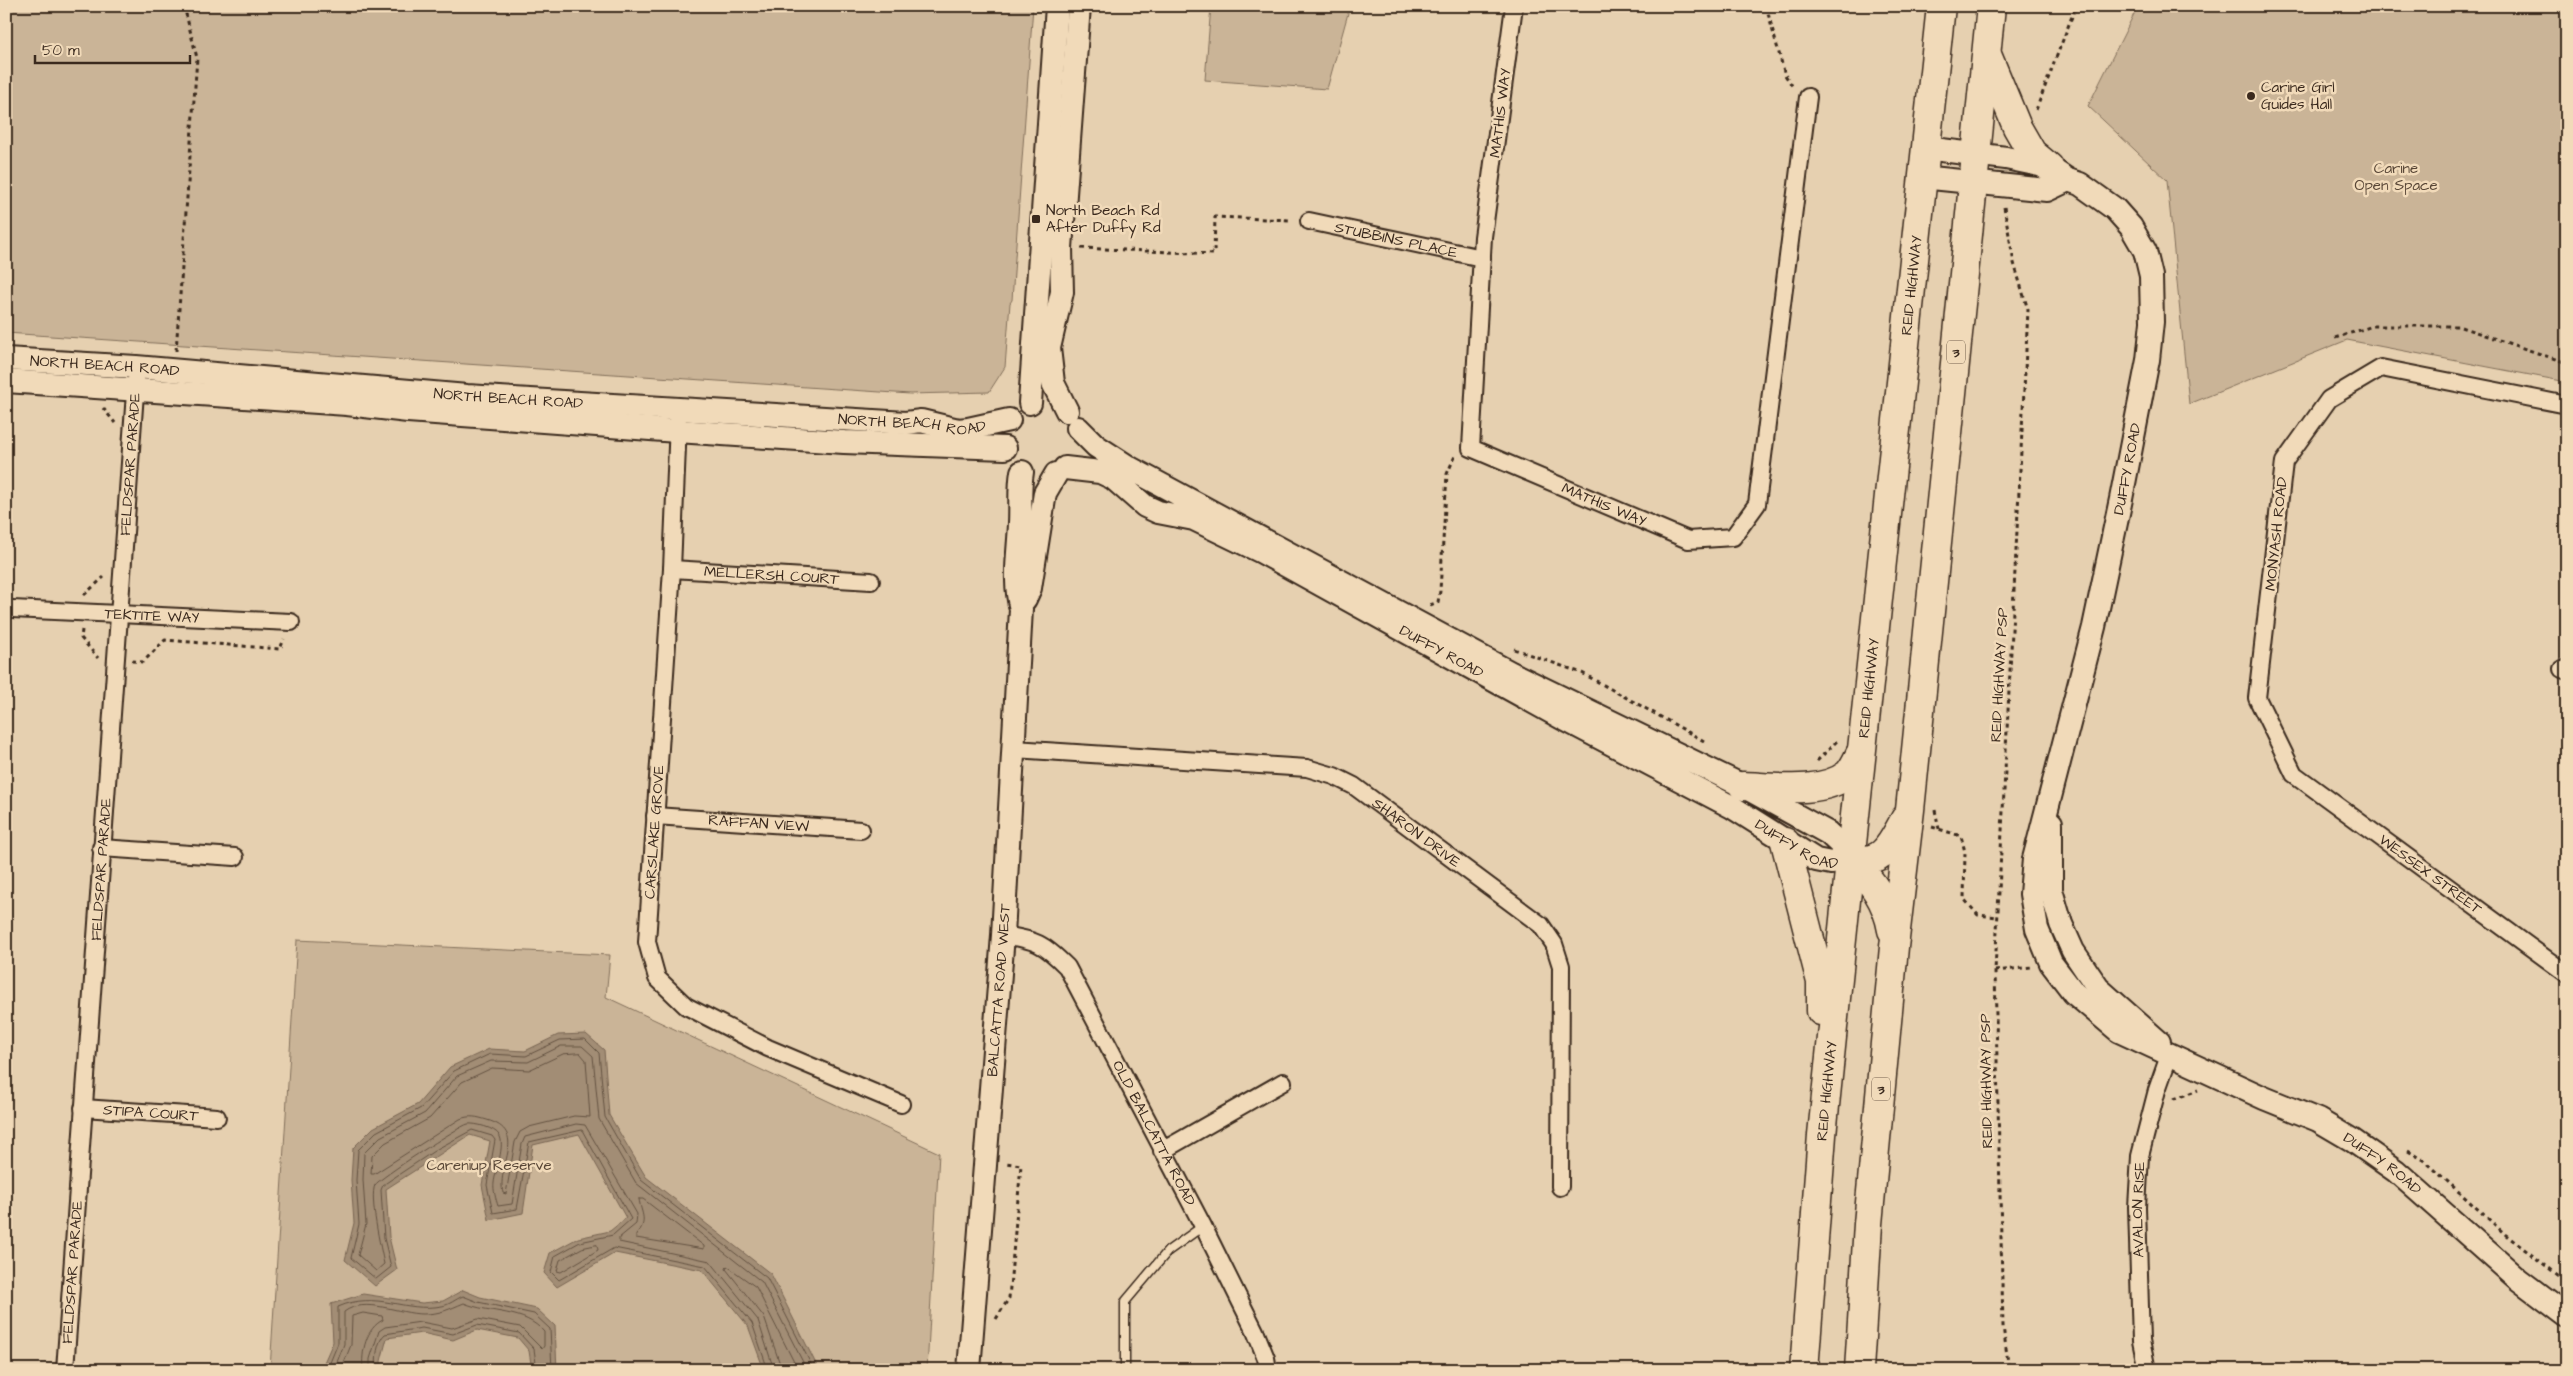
<svg xmlns="http://www.w3.org/2000/svg" width="2573" height="1376" font-family="'Architects Daughter',sans-serif">
	<rect width="100%" height="100%" fill="#e6d0b0"/>
	<filter id="ink" filterUnits="userSpaceOnUse"><feTurbulence type="fractalNoise" baseFrequency=".02" numOctaves="2"/><feDisplacementMap in="SourceGraphic" scale="10" xChannelSelector="R" yChannelSelector="G"/><feConvolveMatrix kernelMatrix="1 2 1 2 8 2 1 2 1" color-interpolation-filters="sRGB"/></filter>
	<g filter="url(#ink)">
		<g fill="#cab497" stroke="#826f5a">
			<polygon points="6,6 1033,6 1012,300 1010,303 1005,367 989,392 910,394 6,333"/>
			<polygon points="1211,6 1350,6 1327,89 1205,80"/>
			<polygon points="2138,6 2567,6 2567,382 2347,340 2189,404 2167,180 2088,106"/>
			<polygon points="297,940 610,955 606,997 939,1153 927,1370 270,1370"/>
		</g>
		<g fill="#a28d75" stroke="#796552">
			<polygon points="586,1034 604,1050 609,1115 646,1177 771,1274 819,1370 764,1370 748,1326 702,1270 615,1253 557,1287 544,1273 550,1253 578,1238 610,1231 626,1218 579,1134 533,1145 523,1213 489,1220 482,1185 490,1141 470,1135 386,1189 389,1237 397,1270 375,1286 345,1260 354,1223 351,1180 353,1148 373,1128 418,1104 450,1067 489,1049 525,1051 558,1035"/>
			<polygon points="463,1290 480,1297 537,1309 555,1326 557,1370 532,1370 529,1351 518,1338 477,1330 453,1340 422,1333 387,1338 381,1361 382,1370 323,1370 322,1367 333,1342 331,1304 363,1294 422,1303 443,1301"/>
		</g>
		<g fill="none" stroke-linecap="round" stroke-linejoin="round">
			<g stroke="#645241" stroke-width="1">
				<path d="M580,1053L586,1060L590,1117L574,1116L529,1127L520,1132L515,1142L506,1194L503,1193C496,1165 529,1132 487,1120C477,1117 470,1115 460,1119L374,1174H371L372,1156L385,1143L430,1118L462,1082L492,1068L529,1070L563,1054Z"/>
				<path d="M639,1199H643L704,1246V1249L636,1238V1235C649,1221 641,1214 639,1199Z"/>
				<polygon points="597,1245 598,1250 561,1272 557,1271 560,1260 582,1248"/>
				<path d="M327,1370L338,1343V1307C377,1290 404,1313 442,1306C449,1305 456,1299 463,1296L478,1302L534,1314L550,1329L552,1370"/>
				<path d="M334,1370L344,1344V1312C365,1296 399,1314 423,1314C441,1314 449,1309 464,1303C490,1314 525,1309 544,1332V1346L542,1349L520,1327L478,1319L452,1328L421,1322L385,1327L379,1331L370,1359V1370"/>
				<path d="M341,1370L351,1345L352,1316L363,1313L382,1316L383,1320C366,1328 361,1352 363,1370"/>
				<path d="M377,1370C375,1359 377,1341 385,1334L422,1328L453,1334L477,1325L519,1333L534,1349L537,1370"/>
				<polyline points="768,1370 752,1323 705,1266 614,1248 559,1280 551,1272 555,1256 580,1242 613,1235 631,1219 582,1130 529,1142 517,1209 493,1213 487,1185 495,1140 492,1136 472,1130 437,1149 383,1185 381,1190 384,1238 391,1267 376,1279 351,1258 359,1224 356,1180 358,1150 376,1132 421,1108 454,1071 490,1054 526,1056 560,1040 585,1039 599,1053 605,1117 641,1180 767,1278 814,1370"/>
				<path d="M774,1370L758,1320L710,1261L619,1242V1238L636,1224L637,1214L585,1125L576,1124L525,1137L522,1144L512,1204L498,1206C496,1199 493,1190 494,1183C495,1172 506,1144 499,1135C495,1128 475,1123 468,1124C459,1126 378,1179 375,1185C369,1198 381,1249 384,1264L376,1271L358,1255L366,1224L363,1180L364,1153L380,1137L425,1113L457,1076L491,1061L528,1062L561,1046H582L593,1056L599,1119L636,1183L762,1282L807,1370"/>
				<polyline points="782,1370 764,1317 726,1269 727,1266 756,1287 798,1370"/>
			</g>
			<g stroke="#3b2a1e" stroke-width="11">
				<polyline id="lane" points="1125,1370 1125,1302 1168,1251 1203,1226"/>
			</g>
			<g stroke="#3b2a1e" stroke-width="20">
				<g id="street">
					<path id="s1" d="M1514,6L1483,237L1471,448L1688,540L1733,537L1757,504L1808,97"/>
					<path id="s2" d="M1309,221L1482,258"/>
					<path id="s3" d="M2567,405L2381,368L2329,399L2284,462L2257,698L2294,774L2567,974"/>
					<polyline points="678,422 672,569 647,942 657,978 686,1006 768,1048 901,1104"/>
					<path id="s4" d="M672,569L871,581"/>
					<path id="s5" d="M12,609L291,622"/>
					<polyline points="2562,669 2567,671"/>
					<path id="s6" d="M1014,749L1307,768L1334,776L1354,786L1541,925L1554,944L1561,966L1560,1187"/>
					<path id="s7" d="M655,816L861,830"/>
					<polyline points="101,848 235,857"/>
					<path id="s8" d="M1003,935C1036,940 1043,943 1067,967L1203,1226L1255,1331L1266,1358L1268,1370"/>
					<path id="s9" d="M83,1108L217,1117"/>
					<polyline points="1162,1151 1283,1082"/>
					<path id="s10" d="M65,1370L136,379"/>
					<path id="s11" d="M2147,1370L2141,1341L2137,1207L2140,1156L2157,1090L2170,1053"/>
				</g>
			</g>
			<g stroke="#3b2a1e" stroke-width="26">
				<g id="secondary">
					<path id="s12" d="M1925,148L2006,158L2049,167L2068,180L2080,184L2115,209L2131,227L2145,251L2151,276L2152,322L2148,360L2121,499L2094,627L2034,859L2031,894L2037,929L2051,963L2074,993L2119,1031L2264,1098L2318,1120L2352,1140L2396,1171L2518,1279L2567,1316"/>
					<polyline points="1922,177 2047,190 2068,180"/>
					<path id="s13" d="M6,359L136,367L467,396L906,423L921,421L958,430L968,429L1009,420"/>
					<polyline points="6,381 347,404 408,411 677,431 844,442 1005,448"/>
					<polyline points="1030,403 1057,6"/>
					<polyline points="1067,411 1053,383 1049,348 1062,292 1061,248 1079,6"/>
					<path id="s14" d="M1065,468L1100,472L1113,478L1145,506L1158,512L1194,519L1262,552L1564,719L1732,807L1816,860L1831,863L1851,860L1842,846L1828,833L1743,786L1511,673L1130,468L1096,446L1078,428"/>
					<polyline points="1025,599 1030,588 1045,493 1056,474"/>
					<polyline points="2051,823 2051,890 2061,924 2073,951 2098,988 2159,1042"/>
					<path id="s15" d="M969,1370L1003,935L1021,609C1013,580 1019,552 1020,523C1021,505 1019,489 1022,472"/>
				</g>
			</g>
			<g stroke="#3b2a1e" stroke-width="31">
				<g id="highway">
					<polyline points="1988,57 2017,127 2032,153 2049,167"/>
					<path d="M1743,786C1773,787 1822,795 1848,774C1853,769 1857,760 1860,754"/>
					<polyline points="1785,842 1821,982 1821,1011"/>
					<path d="M1851,860C1872,881 1887,901 1892,930"/>
					<path d="M1851,860C1885,864 1890,845 1905,819"/>
					<path id="s16" d="M1804,1370L1822,1135L1846,900L1941,6"/>
					<polyline points="1859,1370 1868,1224 1894,947 1910,810 1991,6"/>
				</g>
			</g>
			<g stroke="#3b2a1e" stroke-width="3" stroke-dasharray="4 4" stroke-linecap="butt">
				<polyline points="1766,6 1785,75 1793,87"/>
				<polyline points="2036,110 2076,6"/>
				<polyline points="2004,207 2014,263 2028,310 1995,971 2003,1326 2009,1370"/>
				<polyline points="1081,248 1214,254 1215,217 1291,220"/>
				<polyline points="2335,338 2373,326 2458,326 2567,363"/>
				<polyline points="176,351 197,58 184,6"/>
				<polyline points="103,408 115,423"/>
				<polyline points="84,595 104,577"/>
				<polyline points="1430,605 1438,602 1440,591 1447,474 1455,456"/>
				<polyline points="82,630 81,638 98,658"/>
				<polyline points="1514,649 1582,673 1704,741"/>
				<polyline points="132,661 143,662 165,640 280,649 284,639"/>
				<polyline points="1817,761 1839,739"/>
				<polyline points="1935,810 1939,829"/>
				<polyline points="1932,827 1961,836 1965,852 1964,899 1978,915 1997,917"/>
				<polyline points="1995,971 2032,967"/>
				<polyline points="2174,1099 2198,1090"/>
				<polyline points="2408,1151 2424,1160 2506,1235 2567,1282"/>
				<polyline points="996,1319 1009,1298 1021,1165 1006,1163"/>
			</g>
			<use href="#lane" stroke="#f1dab9" stroke-width="8"/>
			<use href="#street" stroke="#f1dab9" stroke-width="16"/>
			<use href="#secondary" stroke="#f1dab9" stroke-width="22"/>
			<use href="#highway" stroke="#f1dab9" stroke-width="28"/>
		</g>
	</g>
	<g fill="#3b2a1e" stroke="#f1dab9" stroke-width="2">
		<circle cx="2251" cy="96" r="5"/>
		<rect x="1031" y="214" width="10" height="10" rx="2.5"/>
	</g>
	<g text-anchor="middle" stroke-width="5" stroke-linejoin="round" paint-order="stroke">
		<g fill="#f1dab9" stroke="#725f4c" stroke-width="1">
			<rect x="1947" y="340.5" width="18" height="23" rx="4"/>
			<rect x="1872" y="1077.5" width="18" height="23" rx="4"/>
		</g>
		<g font-size="14" font-weight="bold" fill="#3b2a1e">
			<text x="1956" y="357">3</text>
			<text x="1881" y="1094">3</text>
		</g>
		<g font-size="15" fill="#3b2a1e" stroke="#f1dab9" text-anchor="start">
			<text x="2261" y="92">Carine Girl<tspan x="2261" dy="17">Guides Hall</tspan></text>
			<text x="1046" y="215">North Beach Rd<tspan x="1046" dy="17">After Duffy Rd</tspan></text>
		</g>
		<g font-size="15" fill="#3b2a1e" stroke="#f1dab9">
			<text transform="translate(1500 113) rotate(-83)" y="5">MATHIS WAY</text>
			<text dy="5" stroke="none"><textPath href="#s2" startOffset="89">STUBBINS PLACE</textPath></text>
			<text dy="5" stroke="none"><textPath href="#s16" startOffset="1090">REID HIGHWAY</textPath></text>
			<text dy="5" stroke="none"><textPath href="#s13" startOffset="99">NORTH BEACH ROAD</textPath></text>
			<text dy="5" stroke="none"><textPath href="#s13" startOffset="504">NORTH BEACH ROAD</textPath></text>
			<text dy="5" stroke="none"><textPath href="#s13" startOffset="909">NORTH BEACH ROAD</textPath></text>
			<text dy="5" stroke="none"><textPath href="#s10" startOffset="908">FELDSPAR PARADE</textPath></text>
			<text transform="translate(2127 469) rotate(-79)" y="5">DUFFY ROAD</text>
			<text dy="5" stroke="none"><textPath href="#s1" startOffset="589">MATHIS WAY</textPath></text>
			<text transform="translate(2276 534) rotate(-84)" y="5">MONYASH ROAD</text>
			<text dy="5" stroke="none"><textPath href="#s4" startOffset="100">MELLERSH COURT</textPath></text>
			<text dy="5" stroke="none"><textPath href="#s5" startOffset="140">TEKTITE WAY</textPath></text>
			<text dy="5" stroke="none"><textPath href="#s14" startOffset="424">DUFFY ROAD</textPath></text>
			<text transform="translate(1999 675) rotate(-87)" y="5">REID HIGHWAY PSP</text>
			<text dy="5" stroke="none"><textPath href="#s16" startOffset="685">REID HIGHWAY</textPath></text>
			<text dy="5" stroke="none"><textPath href="#s7" startOffset="104">RAFFAN VIEW</textPath></text>
			<text transform="translate(654 832) rotate(-86)" y="5">CARSLAKE GROVE</text>
			<text dy="5" stroke="none"><textPath href="#s6" startOffset="422">SHARON DRIVE</textPath></text>
			<text dy="5" stroke="none"><textPath href="#s14" startOffset="829">DUFFY ROAD</textPath></text>
			<text dy="5" stroke="none"><textPath href="#s10" startOffset="502">FELDSPAR PARADE</textPath></text>
			<text dy="5" stroke="none"><textPath href="#s3" startOffset="819">WESSEX STREET</textPath></text>
			<text dy="5" stroke="none"><textPath href="#s15" startOffset="381">BALCATTA ROAD WEST</textPath></text>
			<text transform="translate(1986 1081) rotate(-91)" y="5">REID HIGHWAY PSP</text>
			<text dy="5" stroke="none"><textPath href="#s16" startOffset="280">REID HIGHWAY</textPath></text>
			<text dy="5" stroke="none"><textPath href="#s9" startOffset="68">STIPA COURT</textPath></text>
			<text dy="5" stroke="none"><textPath href="#s8" startOffset="261">OLD BALCATTA ROAD</textPath></text>
			<text dy="5" stroke="none"><textPath href="#s12" startOffset="1378">DUFFY ROAD</textPath></text>
			<text dy="5" stroke="none"><textPath href="#s11" startOffset="161">AVALON RISE</textPath></text>
			<text dy="5" stroke="none"><textPath href="#s10" startOffset="98">FELDSPAR PARADE</textPath></text>
		</g>
		<g font-size="15" fill="#584636" stroke="#f1dab9">
			<text x="2396" y="173">Carine<tspan x="2396" dy="17">Open Space</tspan></text>
			<text x="489" y="1170">Careniup Reserve</text>
		</g>
	</g>
	<rect width="2573" height="1376" fill="none" stroke="#f1dab9" stroke-width="25"/>
	<rect x="12" y="12" width="2548" height="1351" fill="none" stroke="#3b2a1e" stroke-width="2" filter="url(#ink)"/>
	<path d="M35 55v8h155v-8" fill="none" stroke="#3b2a1e" stroke-width="2.5"/>
	<text x="42" y="55" font-size="15" fill="#3b2a1e" stroke="#f1dab9" stroke-width="4" paint-order="stroke">50 m</text>
</svg>
